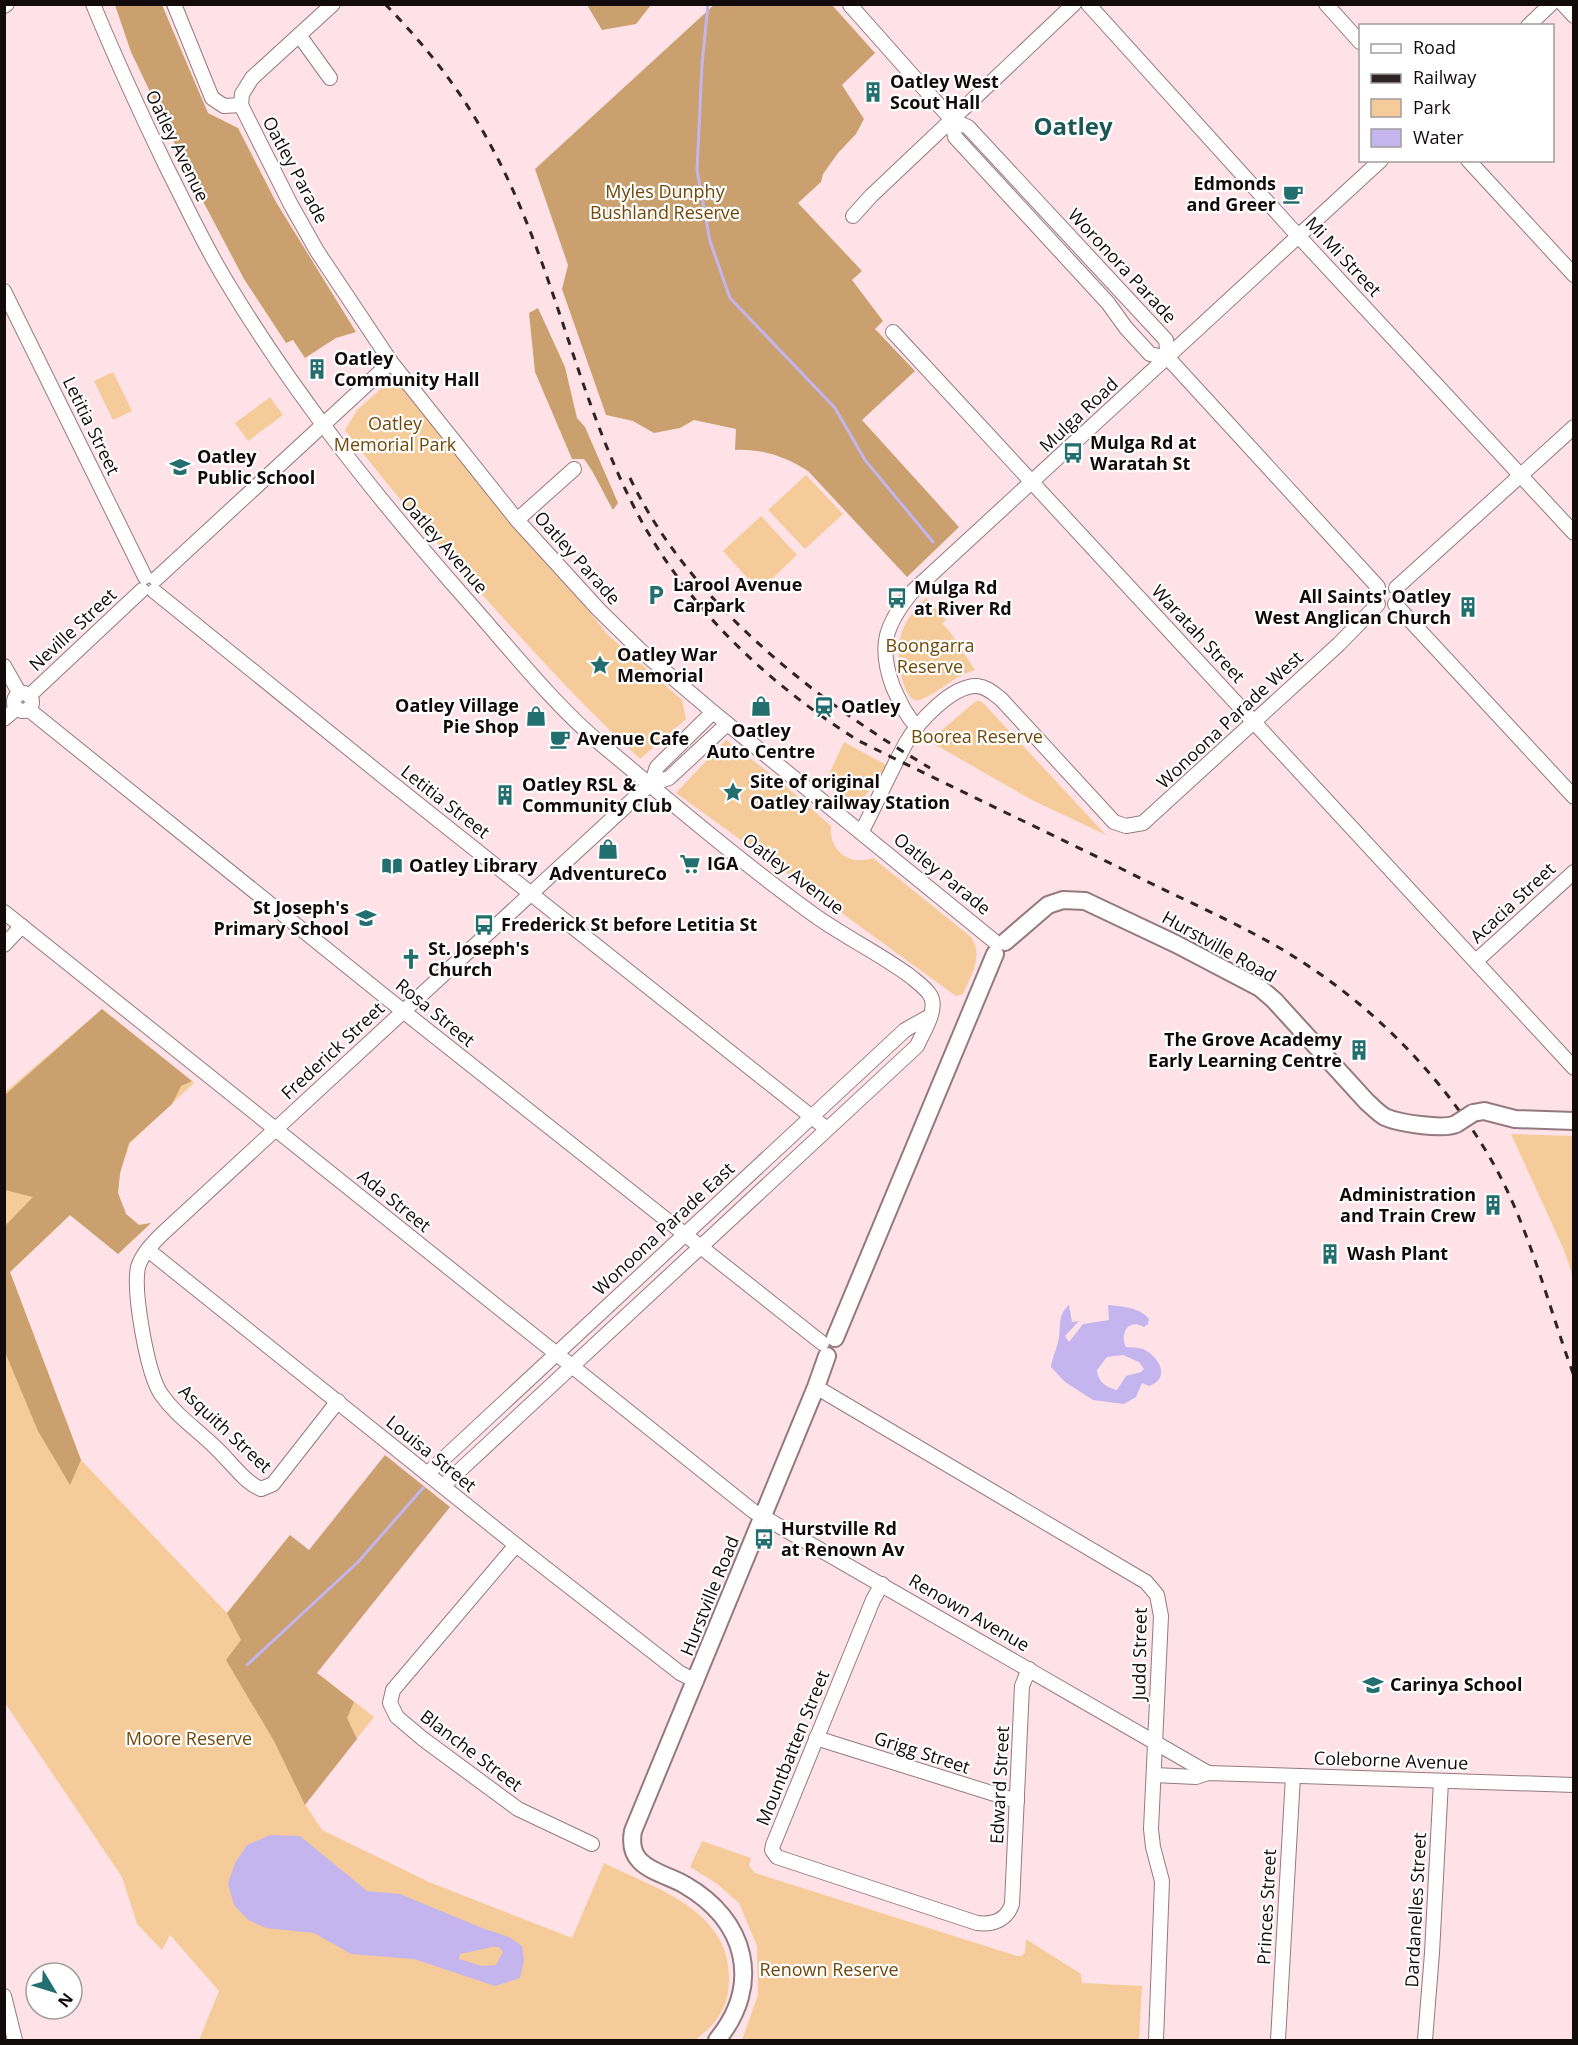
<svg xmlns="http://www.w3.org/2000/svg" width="1578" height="2045" font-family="'Open Sans',sans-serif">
	<rect width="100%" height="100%" fill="#fee2e8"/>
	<g fill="#f5cb99">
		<polygon points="113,372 132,411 113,420 94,381"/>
		<path d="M392,379L402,380L608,635L682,700L686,719L640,759C586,709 537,656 488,601C439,546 390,489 345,430L357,410Z"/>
		<polygon points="270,397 283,415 248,441 235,423"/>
		<polygon points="806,475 843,514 805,549 768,510"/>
		<polygon points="761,516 797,555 759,591 723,551"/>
		<path d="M926,598L946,620L942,623L950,632L975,670C953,676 938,694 917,701C899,696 896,648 902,632C906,619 916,608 926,598Z"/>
		<polygon points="976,701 980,701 984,704 1106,835 1030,799 929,741"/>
		<path d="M726,740L781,782L831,826C829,851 849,866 873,858L971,937C984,957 971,974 963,994L956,996L676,793Z"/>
		<polygon points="844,742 888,766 858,805 845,801 825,783"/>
		<path d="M102,1009L194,1083L130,1143L120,1173L118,1193L126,1214L139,1225L151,1223L118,1254L70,1215L10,1272L81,1460L227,1613L290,1535L283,1646L374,1717L305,1804L322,1830L429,1882L572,1938L604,1863C656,1889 731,1910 729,1980C729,2007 716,2025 695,2040H199L219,1991L170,1935L162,1950L137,1924L122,1877L5,1703L4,1093Z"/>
		<polygon points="1511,1134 1573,1136 1573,1277 1564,1250"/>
		<polygon points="702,1841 751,1858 749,1866 755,1873 1017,1956 1021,1956 1025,1953 1026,1939 1081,1974 1082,1983 1142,1986 1139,2040 742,2040 758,1995 757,1946 739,1903 716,1883 690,1867"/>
	</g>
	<g fill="#c9a06e">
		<path d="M715,4L832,5L875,53L842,85L864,119L856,134L838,153L823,174L821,182L798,203L862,271L852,280L883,321L875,329L915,371L862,420L959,527L907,577L808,471C787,457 760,448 735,450L736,429L694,420L680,428L654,433L633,421L606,415L562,289L568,265L535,169Z"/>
		<polygon points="115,5 162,5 208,113 238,128 276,202 356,332 336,338 305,358 293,340 286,343 244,279 196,188 131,52"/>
		<polygon points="587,5 651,5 636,24 602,30"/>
		<path d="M538,308L565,367L577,418L585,427L618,503L613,510C603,493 596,475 584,459H572L535,372L529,313Z"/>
		<polygon points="102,1009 192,1081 181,1086 172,1104 129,1143 120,1173 118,1193 126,1214 139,1225 151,1223 118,1254 70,1215 10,1272 81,1460 70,1485 38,1431 5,1352 5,1226 33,1197 5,1190 5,1095"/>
		<polygon points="385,1455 450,1507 317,1673 354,1702 347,1718 357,1739 305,1805 274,1741 226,1660 241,1640 227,1613 290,1535 309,1550"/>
	</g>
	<g fill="#c4b5ef" fill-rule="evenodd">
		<path d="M1069,1305L1072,1322L1079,1321L1065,1336L1069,1342L1083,1324L1109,1320L1108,1305C1121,1306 1141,1308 1149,1319L1148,1324L1144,1327C1129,1318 1119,1333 1126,1347C1132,1348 1140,1347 1145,1350C1161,1359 1170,1379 1149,1386L1142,1383L1136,1397L1124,1404L1093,1400L1065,1382L1051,1367C1052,1358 1056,1351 1058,1342C1062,1328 1056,1316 1069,1305ZM1123,1355L1139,1362L1144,1369L1141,1372L1126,1376L1117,1390C1107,1388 1097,1381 1097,1370L1107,1357Z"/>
		<path d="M270,1835L300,1836L367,1891L400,1894L482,1928L509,1937L522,1946L524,1961L520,1978L495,1986L414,1959L351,1954L314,1933L266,1928L248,1920L234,1905L228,1884L235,1863L247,1845ZM492,1947H499L503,1952L496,1965L482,1966L459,1959L460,1954Z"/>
	</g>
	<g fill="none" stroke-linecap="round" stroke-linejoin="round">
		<g stroke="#c4b5ef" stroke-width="3">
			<polyline points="708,4 702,65 697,170 710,241 730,298 835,408 865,460 933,542"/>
			<polyline points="247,1665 358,1562 423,1488"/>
		</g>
		<g stroke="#947a80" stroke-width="16">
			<g id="minor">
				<path d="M93,4C116,60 141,114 167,168C187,207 205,247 228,284C296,397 378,499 465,598C507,645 553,704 601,744C672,803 742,863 817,917C847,938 880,954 910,976C917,982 925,987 930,995C939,1009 923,1032 917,1046L443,1486"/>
				<polyline points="174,4 212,98 224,106 241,105"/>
				<polyline points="333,4 252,78 242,94 241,105 291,205 317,251 391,362 517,520 599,610 640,650 713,712 994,941"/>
				<polyline points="1088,4 1290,227 1574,533"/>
				<polyline points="1326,4 1360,42"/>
				<polyline points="1563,4 1574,16"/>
				<polyline points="850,5 952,120 968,127 1166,340 1168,358 1378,587"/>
				<polyline points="4,6 7,4"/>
				<polyline points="1528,26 1551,4"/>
				<polyline points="299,35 330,78"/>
				<polyline points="952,120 955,137 1108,303 1126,328 1150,354 1168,358"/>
				<polyline points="1468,160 1574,275"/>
				<polyline points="853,216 871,196 1074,4"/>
				<polyline points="4,291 145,577"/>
				<polyline points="893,332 1574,1068"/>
				<polyline points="517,520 574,469"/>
				<polyline points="156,579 391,362"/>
				<polyline points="1396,588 1574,427"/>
				<polyline points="154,591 384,777 827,1129"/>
				<polyline points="1395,604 1574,797"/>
				<polyline points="4,666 20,694"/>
				<circle cx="23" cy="702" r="9"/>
				<polyline points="29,696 142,590"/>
				<polyline points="28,709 403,1011 822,1343"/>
				<polyline points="4,719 17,708"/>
				<path d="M917,727C905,714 900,702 893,687C878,646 885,625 912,592L1381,160"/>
				<polyline points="651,784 657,767 713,712"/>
				<path d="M862,831C877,802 890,772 906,743C917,723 952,685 977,686C987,687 993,693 1001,699L1114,822L1126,826L1143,823L1339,644L1378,604"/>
				<polyline points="4,912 753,1511 1208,1773"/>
				<polyline points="4,945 22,926"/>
				<polyline points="1476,961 1574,872"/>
				<polyline points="148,1250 516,1545 680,1673 696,1681"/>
				<polyline points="816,1387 1146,1582 1157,1595 1161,1616 1151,1829 1153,1847 1162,1881 1156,2040"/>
				<path d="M338,1401L273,1484L261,1489C244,1482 230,1461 217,1449C198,1430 176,1416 161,1394C147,1373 133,1292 138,1267C142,1254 153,1243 162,1234L639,794L651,784L669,778L727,724"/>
				<polyline points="427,1474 905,1030 930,1016"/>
				<polyline points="516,1545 393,1690 390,1703 397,1717 423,1739 518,1809 592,1844"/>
				<path d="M882,1584L873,1600L773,1845L772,1850L777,1857L977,1923C993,1925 1007,1920 1012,1904L1022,1686L1029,1669"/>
				<polyline points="816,1738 1017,1801"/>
				<polyline points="1154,1775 1196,1777 1208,1773 1574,1785"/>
				<polyline points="4,1996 15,2040"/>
				<polyline points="1278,2040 1293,1776"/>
				<polyline points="1425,2040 1432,1953 1441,1781"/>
			</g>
		</g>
		<g stroke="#947a80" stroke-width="20">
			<g id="major">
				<path d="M1005,942L1048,905L1063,900L1085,901L1176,944L1260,988L1274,1000L1367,1102C1373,1107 1378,1113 1385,1117C1398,1123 1443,1130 1456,1124"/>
				<polyline points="1473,1113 1484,1111 1515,1119 1574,1121"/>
				<polyline points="835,1338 995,954"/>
				<path d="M717,2040C763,1984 746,1920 685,1885C672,1877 652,1873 640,1861C632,1853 631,1842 633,1831L816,1387L827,1356"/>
			</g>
		</g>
		<use href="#minor" stroke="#fff" stroke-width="14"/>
		<use href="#major" stroke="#fff" stroke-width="16"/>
		<g stroke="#2e2325" stroke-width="3" stroke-dasharray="8 8" stroke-linecap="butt">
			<path d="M385,4C427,47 463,93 491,146C552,257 575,391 633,505C683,604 765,682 859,741C946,784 1034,826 1122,869C1171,894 1222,916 1271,943C1358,992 1434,1065 1486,1151C1528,1220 1546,1300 1574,1376"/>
			<path d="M630,478C689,602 814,699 930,768"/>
		</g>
		<g stroke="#947a80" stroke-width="20" stroke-linecap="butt">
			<polyline id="major-bridge" points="1456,1124 1473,1113"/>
		</g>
		<use href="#major-bridge" stroke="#fff" stroke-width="16"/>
	</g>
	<defs>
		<g id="building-bare" transform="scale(1.62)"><path d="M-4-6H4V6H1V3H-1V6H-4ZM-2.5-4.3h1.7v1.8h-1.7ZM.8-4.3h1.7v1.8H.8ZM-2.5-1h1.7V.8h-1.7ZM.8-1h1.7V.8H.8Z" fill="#236e6e" stroke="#fff" stroke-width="2.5" paint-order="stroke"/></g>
		<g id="cafe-bare" transform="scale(1.62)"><path d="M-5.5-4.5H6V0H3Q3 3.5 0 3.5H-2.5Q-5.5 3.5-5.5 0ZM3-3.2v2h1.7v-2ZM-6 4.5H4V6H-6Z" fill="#236e6e" stroke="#fff" stroke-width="2.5" paint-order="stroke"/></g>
		<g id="bus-bare" transform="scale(1.62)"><path d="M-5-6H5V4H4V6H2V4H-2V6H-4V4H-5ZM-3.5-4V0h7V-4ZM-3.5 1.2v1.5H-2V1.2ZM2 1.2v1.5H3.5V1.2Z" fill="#236e6e" stroke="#fff" stroke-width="2.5" paint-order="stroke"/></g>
		<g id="school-bare" transform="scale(1.62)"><path d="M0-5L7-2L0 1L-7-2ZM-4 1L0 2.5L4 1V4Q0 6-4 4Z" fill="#236e6e" stroke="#fff" stroke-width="2.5" paint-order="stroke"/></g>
		<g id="parking-bare" transform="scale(1.62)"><path d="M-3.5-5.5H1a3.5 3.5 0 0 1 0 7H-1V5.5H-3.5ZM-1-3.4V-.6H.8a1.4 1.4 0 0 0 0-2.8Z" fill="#236e6e" stroke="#fff" stroke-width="2.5" paint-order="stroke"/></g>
		<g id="sight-bare" transform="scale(1.62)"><path d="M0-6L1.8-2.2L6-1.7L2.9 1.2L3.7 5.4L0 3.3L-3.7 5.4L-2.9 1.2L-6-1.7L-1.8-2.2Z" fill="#236e6e" stroke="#fff" stroke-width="2.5" paint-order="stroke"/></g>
		<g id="shop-bare" transform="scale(1.62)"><path d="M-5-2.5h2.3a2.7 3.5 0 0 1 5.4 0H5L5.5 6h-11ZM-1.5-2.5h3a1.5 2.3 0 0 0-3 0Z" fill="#236e6e" stroke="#fff" stroke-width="2.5" paint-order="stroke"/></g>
		<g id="station-bare" transform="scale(1.62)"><path d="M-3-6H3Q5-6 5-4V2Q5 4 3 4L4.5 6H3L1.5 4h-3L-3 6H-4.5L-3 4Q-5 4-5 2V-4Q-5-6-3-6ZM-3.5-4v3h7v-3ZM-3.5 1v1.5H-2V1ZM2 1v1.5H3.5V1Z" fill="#236e6e" stroke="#fff" stroke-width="2.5" paint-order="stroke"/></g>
		<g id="supermarket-bare" transform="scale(1.62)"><path d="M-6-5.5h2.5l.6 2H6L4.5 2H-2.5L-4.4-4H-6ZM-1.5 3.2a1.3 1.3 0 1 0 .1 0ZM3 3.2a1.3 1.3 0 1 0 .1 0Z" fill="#236e6e" stroke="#fff" stroke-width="2.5" paint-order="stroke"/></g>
		<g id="library-bare" transform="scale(1.62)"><path d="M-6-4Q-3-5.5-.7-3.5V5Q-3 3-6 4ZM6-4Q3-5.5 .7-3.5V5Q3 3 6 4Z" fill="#236e6e" stroke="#fff" stroke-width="2.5" paint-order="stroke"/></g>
		<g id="church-bare" transform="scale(1.62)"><path d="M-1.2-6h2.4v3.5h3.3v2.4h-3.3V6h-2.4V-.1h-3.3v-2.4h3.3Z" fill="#236e6e" stroke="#fff" stroke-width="2.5" paint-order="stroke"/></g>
	</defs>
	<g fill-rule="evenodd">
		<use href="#building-bare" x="873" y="92"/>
		<use href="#cafe-bare" x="1293" y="194"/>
		<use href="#building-bare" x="317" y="369"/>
		<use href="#bus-bare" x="1073" y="453"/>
		<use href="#school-bare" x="180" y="467"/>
		<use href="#parking-bare" x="656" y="595"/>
		<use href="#bus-bare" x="897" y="598"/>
		<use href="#building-bare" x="1468" y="607"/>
		<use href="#sight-bare" x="600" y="665"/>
		<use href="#shop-bare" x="761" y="706"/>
		<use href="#station-bare" x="824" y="707"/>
		<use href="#shop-bare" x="536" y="716"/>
		<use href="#cafe-bare" x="560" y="739"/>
		<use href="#sight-bare" x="733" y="792"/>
		<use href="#building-bare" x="505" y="795"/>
		<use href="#shop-bare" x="608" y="849"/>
		<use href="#supermarket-bare" x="690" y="864"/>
		<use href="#library-bare" x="392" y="866"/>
		<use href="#school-bare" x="366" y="918"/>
		<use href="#bus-bare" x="484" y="925"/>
		<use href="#church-bare" x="411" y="959"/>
		<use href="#building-bare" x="1359" y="1050"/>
		<use href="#building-bare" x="1493" y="1205"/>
		<use href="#building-bare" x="1330" y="1254"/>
		<use href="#bus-bare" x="764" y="1539"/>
		<use href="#school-bare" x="1373" y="1685"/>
	</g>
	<g text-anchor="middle" stroke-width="4.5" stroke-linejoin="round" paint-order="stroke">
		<g font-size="18" font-weight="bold" fill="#130a0c" stroke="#fff" text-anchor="start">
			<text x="890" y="88">Oatley West<tspan x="890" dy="21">Scout Hall</tspan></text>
			<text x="1276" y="190" text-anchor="end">Edmonds<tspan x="1276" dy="21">and Greer</tspan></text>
			<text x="334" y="365">Oatley<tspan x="334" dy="21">Community Hall</tspan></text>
			<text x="1090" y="449">Mulga Rd at<tspan x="1090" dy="21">Waratah St</tspan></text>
			<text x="197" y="463">Oatley<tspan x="197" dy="21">Public School</tspan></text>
			<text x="673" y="591">Larool Avenue<tspan x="673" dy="21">Carpark</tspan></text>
			<text x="914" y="594">Mulga Rd<tspan x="914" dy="21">at River Rd</tspan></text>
			<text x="1451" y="603" text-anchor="end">All Saints' Oatley<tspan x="1451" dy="21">West Anglican Church</tspan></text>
			<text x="617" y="661">Oatley War<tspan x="617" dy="21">Memorial</tspan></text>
			<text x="519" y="712" text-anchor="end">Oatley Village<tspan x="519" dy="21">Pie Shop</tspan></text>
			<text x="841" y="713">Oatley</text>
			<text x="761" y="737" text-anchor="middle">Oatley<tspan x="761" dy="21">Auto Centre</tspan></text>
			<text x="577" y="745">Avenue Cafe</text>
			<text x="750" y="788">Site of original<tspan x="750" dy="21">Oatley railway Station</tspan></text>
			<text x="522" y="791">Oatley RSL &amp;<tspan x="522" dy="21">Community Club</tspan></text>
			<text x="707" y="870">IGA</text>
			<text x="409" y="872">Oatley Library</text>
			<text x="608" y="880" text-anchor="middle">AdventureCo</text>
			<text x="349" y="914" text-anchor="end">St Joseph's<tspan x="349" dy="21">Primary School</tspan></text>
			<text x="501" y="931">Frederick St before Letitia St</text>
			<text x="428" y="955">St. Joseph's<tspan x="428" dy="21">Church</tspan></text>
			<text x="1342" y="1046" text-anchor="end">The Grove Academy<tspan x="1342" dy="21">Early Learning Centre</tspan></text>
			<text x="1476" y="1201" text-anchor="end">Administration<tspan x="1476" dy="21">and Train Crew</tspan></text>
			<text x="1347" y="1260">Wash Plant</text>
			<text x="781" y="1535">Hurstville Rd<tspan x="781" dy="21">at Renown Av</tspan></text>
			<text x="1390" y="1691">Carinya School</text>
		</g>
		<g font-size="18" fill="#130a0c" stroke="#fff">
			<text transform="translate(177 146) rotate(64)" y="6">Oatley Avenue</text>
			<text transform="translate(295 170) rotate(62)" y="6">Oatley Parade</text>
			<text transform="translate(1343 257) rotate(47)" y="6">Mi Mi Street</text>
			<text transform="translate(1122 266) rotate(47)" y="6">Woronora Parade</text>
			<text transform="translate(1079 415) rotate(-43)" y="6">Mulga Road</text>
			<text transform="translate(91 426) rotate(64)" y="6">Letitia Street</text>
			<text transform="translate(444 545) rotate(49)" y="6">Oatley Avenue</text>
			<text transform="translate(577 558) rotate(48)" y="6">Oatley Parade</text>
			<text transform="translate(73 630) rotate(-43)" y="6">Neville Street</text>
			<text transform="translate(1198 634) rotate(47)" y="6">Waratah Street</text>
			<text transform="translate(1230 720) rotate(-43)" y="6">Wonoona Parade West</text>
			<text transform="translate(445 802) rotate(38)" y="6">Letitia Street</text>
			<text transform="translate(793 874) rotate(37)" y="6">Oatley Avenue</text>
			<text transform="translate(942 874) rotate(39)" y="6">Oatley Parade</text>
			<text transform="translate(1513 903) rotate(-43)" y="6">Acacia Street</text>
			<text transform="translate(1219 947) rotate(29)" y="6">Hurstville Road</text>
			<text transform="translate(435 1013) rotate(39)" y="6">Rosa Street</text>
			<text transform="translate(333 1051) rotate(-43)" y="6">Frederick Street</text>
			<text transform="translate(394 1201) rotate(39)" y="6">Ada Street</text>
			<text transform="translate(664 1229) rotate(-43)" y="6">Wonoona Parade East</text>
			<text transform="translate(225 1429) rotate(43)" y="6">Asquith Street</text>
			<text transform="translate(431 1454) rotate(39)" y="6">Louisa Street</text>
			<text transform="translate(710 1596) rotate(-68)" y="6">Hurstville Road</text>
			<text transform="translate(969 1613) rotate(30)" y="6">Renown Avenue</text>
			<text transform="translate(1140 1654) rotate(-89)" y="6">Judd Street</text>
			<text transform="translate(793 1748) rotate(-68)" y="6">Mountbatten Street</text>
			<text transform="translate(471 1751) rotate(37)" y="6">Blanche Street</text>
			<text transform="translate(922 1753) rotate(18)" y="6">Grigg Street</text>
			<text transform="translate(1391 1761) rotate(2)" y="6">Coleborne Avenue</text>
			<text transform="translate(1000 1785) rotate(-87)" y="6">Edward Street</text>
			<text transform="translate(1267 1907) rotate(-87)" y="6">Princes Street</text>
			<text transform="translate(1416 1910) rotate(-87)" y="6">Dardanelles Street</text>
		</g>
		<g font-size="18" fill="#704808" stroke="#fff">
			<text x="665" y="198">Myles Dunphy<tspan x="665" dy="21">Bushland Reserve</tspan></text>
			<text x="395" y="430">Oatley<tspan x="395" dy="21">Memorial Park</tspan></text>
			<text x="930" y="652">Boongarra<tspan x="930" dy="21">Reserve</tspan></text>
			<text x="977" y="743">Boorea Reserve</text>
			<text x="189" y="1745">Moore Reserve</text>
			<text x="829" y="1976">Renown Reserve</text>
		</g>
		<g font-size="24" font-weight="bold" fill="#1b5757" stroke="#fff">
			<text x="1073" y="135">Oatley</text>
		</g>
	</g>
	<rect width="1578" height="2045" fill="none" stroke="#130a0c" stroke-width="12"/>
	<rect x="1359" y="24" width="195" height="138" fill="#ffffff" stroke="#a19d9e" stroke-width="1.5"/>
	<rect x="1371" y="44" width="30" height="9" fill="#ffffff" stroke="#a19d9e" stroke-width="1.5"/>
	<text x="1413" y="54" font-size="18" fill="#130a0c">Road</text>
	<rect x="1371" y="74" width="30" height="9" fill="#2e2325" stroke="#a19d9e" stroke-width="1.5"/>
	<text x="1413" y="84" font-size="18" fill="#130a0c">Railway</text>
	<rect x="1371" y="99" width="30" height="18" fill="#f5cb99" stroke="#a19d9e" stroke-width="1.5"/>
	<text x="1413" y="114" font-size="18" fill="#130a0c">Park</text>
	<rect x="1371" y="129" width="30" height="18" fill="#c4b5ef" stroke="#a19d9e" stroke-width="1.5"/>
	<text x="1413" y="144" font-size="18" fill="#130a0c">Water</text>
	<g transform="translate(54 1991) rotate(128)"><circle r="28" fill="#ffffff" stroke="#a19d9e" stroke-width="1.5"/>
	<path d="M0-4.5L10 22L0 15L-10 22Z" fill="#236e6e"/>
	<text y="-9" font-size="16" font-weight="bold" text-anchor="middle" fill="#130a0c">N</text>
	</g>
</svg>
